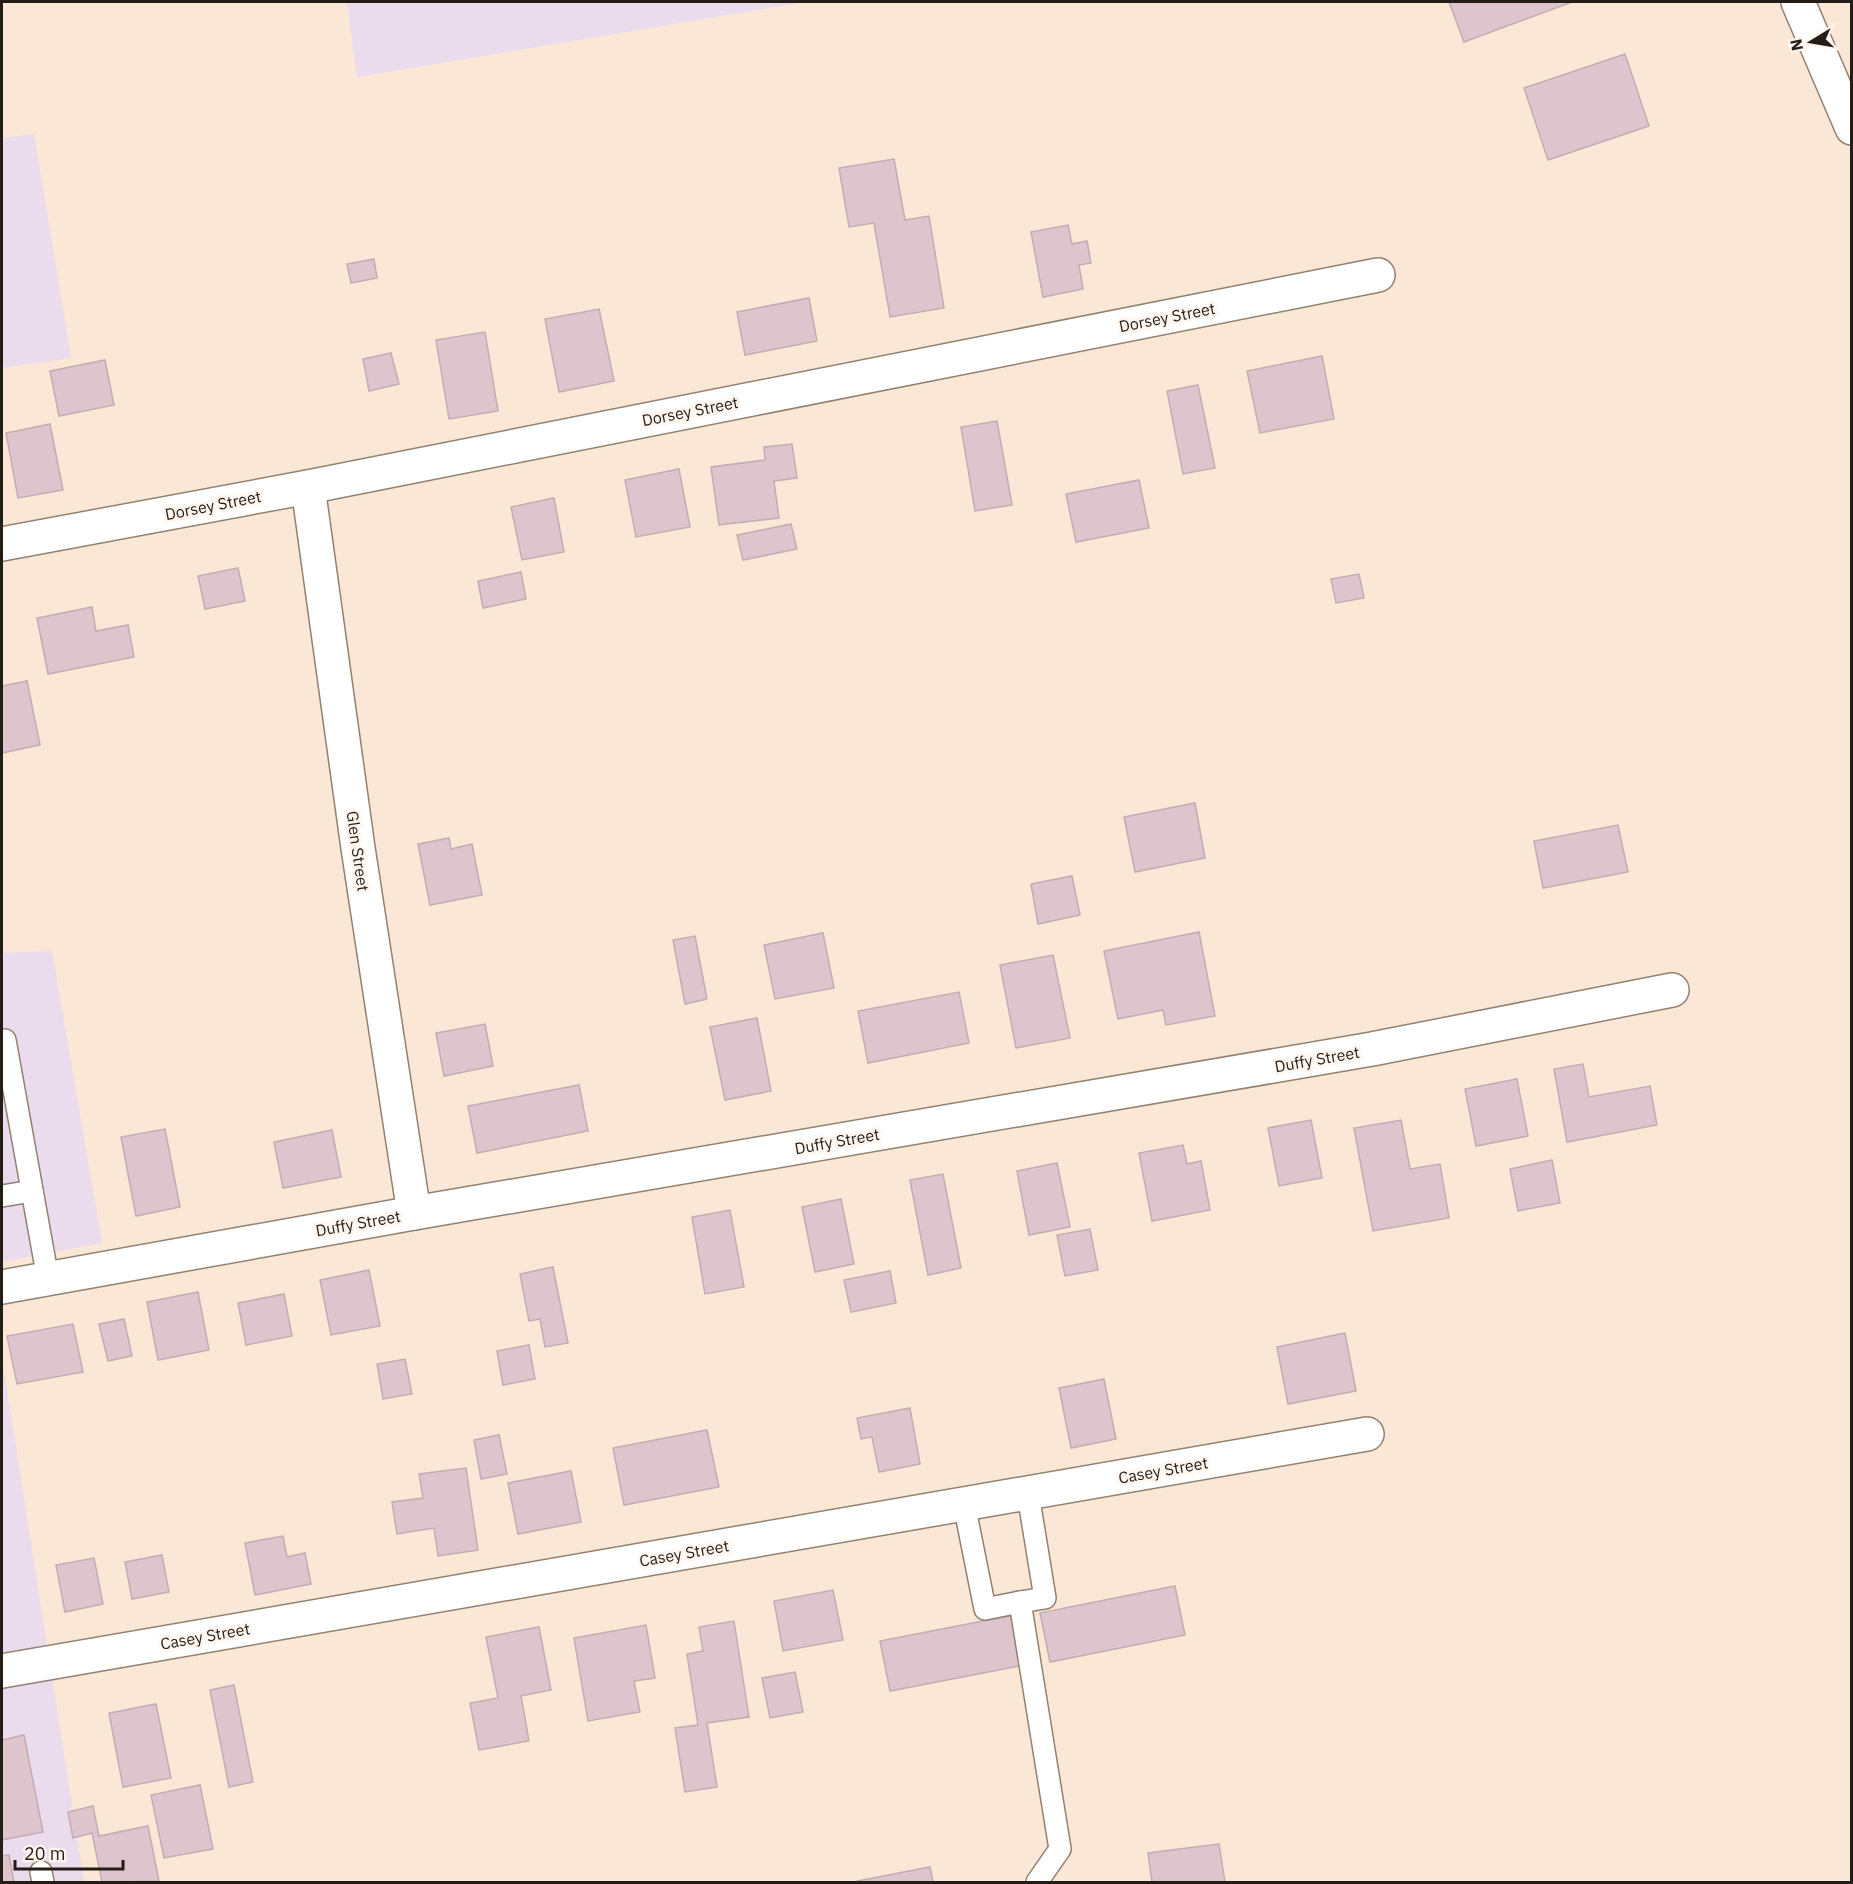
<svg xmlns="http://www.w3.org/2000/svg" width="1853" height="1884" font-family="'IBM Plex Sans',sans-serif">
	<rect width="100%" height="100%" fill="#fae7d5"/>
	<g fill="#eadbed">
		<polygon points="347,2 805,2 357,77"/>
		<polygon points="34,134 71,358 2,368 2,138"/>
		<polygon points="52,951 102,1243 2,1262 2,953"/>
		<polygon points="2,1358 84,1882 2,1882"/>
	</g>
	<g fill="#dec4cd" stroke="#c5abb4" stroke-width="1.5">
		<polygon points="1449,2 1572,2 1464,42"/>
		<polygon points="1625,54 1649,126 1548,160 1524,88"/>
		<polygon points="894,159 905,220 929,216 944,308 890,317 874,223 849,227 839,168"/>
		<polygon points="1068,225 1072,244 1087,241 1091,263 1079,265 1083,289 1043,297 1031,232"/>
		<polygon points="374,259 377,278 351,283 347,264"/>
		<polygon points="809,298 817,341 745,355 737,312"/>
		<polygon points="599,309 614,381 559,392 545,319"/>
		<polygon points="485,332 498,411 449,419 436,340"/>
		<polygon points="391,353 399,384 369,391 363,359"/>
		<polygon points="1322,356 1334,419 1260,433 1247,371"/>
		<polygon points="105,360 114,405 59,416 50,371"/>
		<polygon points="1198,385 1215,468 1183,474 1167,391"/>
		<polygon points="997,421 1012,505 975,511 961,427"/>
		<polygon points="50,424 63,490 18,498 6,433"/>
		<polygon points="792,444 797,478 774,481 779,518 719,525 711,467 765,460 764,447"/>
		<polygon points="679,469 690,527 636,537 625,480"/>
		<polygon points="1139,480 1149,528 1076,542 1066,494"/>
		<polygon points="554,498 564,552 522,560 511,507"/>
		<polygon points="791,524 797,549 743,560 737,535"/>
		<polygon points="238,568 245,601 205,609 198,576"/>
		<polygon points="521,572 526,599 483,608 478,581"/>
		<polygon points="1359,574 1364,598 1336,603 1331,579"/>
		<polygon points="92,607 96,631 128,625 134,657 48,674 37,618"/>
		<polygon points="27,681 40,745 2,753 2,686"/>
		<polygon points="1195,803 1205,858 1135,872 1124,817"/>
		<polygon points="1618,825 1628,872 1543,888 1534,841"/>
		<polygon points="449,838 451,849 472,844 482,895 430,905 418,844"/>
		<polygon points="1072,876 1080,915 1038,924 1031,884"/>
		<polygon points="1199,932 1215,1016 1166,1025 1163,1010 1118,1019 1104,951"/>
		<polygon points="823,933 834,988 775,999 764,945"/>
		<polygon points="695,936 707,999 685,1004 673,940"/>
		<polygon points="1053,955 1070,1038 1016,1048 1000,965"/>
		<polygon points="959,992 969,1043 868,1063 858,1011"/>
		<polygon points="757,1018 771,1091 725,1100 710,1027"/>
		<polygon points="485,1024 493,1066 444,1076 436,1033"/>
		<polygon points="1583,1064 1589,1097 1650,1086 1657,1125 1567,1142 1554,1069"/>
		<polygon points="1517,1079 1528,1136 1476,1146 1465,1089"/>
		<polygon points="579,1085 588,1131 477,1153 468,1106"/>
		<polygon points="1311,1120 1322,1178 1279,1186 1268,1128"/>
		<polygon points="1401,1120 1410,1169 1440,1164 1449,1218 1373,1231 1354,1128"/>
		<polygon points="165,1129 180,1207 136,1216 121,1137"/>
		<polygon points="332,1130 341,1177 283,1188 274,1142"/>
		<polygon points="1183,1145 1187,1164 1201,1161 1210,1210 1152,1221 1139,1153"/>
		<polygon points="1552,1160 1560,1203 1518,1211 1510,1169"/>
		<polygon points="1057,1163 1070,1227 1029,1235 1017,1171"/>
		<polygon points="943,1174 961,1268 928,1275 910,1180"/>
		<polygon points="841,1199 854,1264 815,1272 802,1207"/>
		<polygon points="730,1210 744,1287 705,1294 692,1217"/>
		<polygon points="1090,1229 1098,1270 1065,1276 1057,1235"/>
		<polygon points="553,1267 568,1343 545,1347 540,1319 529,1321 520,1274"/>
		<polygon points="369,1270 380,1326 331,1335 320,1280"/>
		<polygon points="890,1271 896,1303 851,1312 844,1280"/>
		<polygon points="198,1292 209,1350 158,1360 147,1302"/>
		<polygon points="284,1294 292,1336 246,1345 238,1303"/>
		<polygon points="124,1319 132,1356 108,1361 99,1324"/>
		<polygon points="73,1324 83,1372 17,1384 7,1336"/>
		<polygon points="1345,1333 1356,1391 1288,1404 1277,1347"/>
		<polygon points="529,1345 535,1379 503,1385 497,1351"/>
		<polygon points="405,1359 412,1394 383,1399 377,1364"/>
		<polygon points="1104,1379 1116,1439 1071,1448 1059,1388"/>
		<polygon points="910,1408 920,1464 879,1472 872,1437 861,1439 857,1418"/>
		<polygon points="707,1430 719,1487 624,1505 613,1448"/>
		<polygon points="499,1435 507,1474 481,1479 474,1440"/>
		<polygon points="466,1468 478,1550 438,1556 434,1528 397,1534 392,1502 423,1498 419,1474"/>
		<polygon points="571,1471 581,1522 518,1534 508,1483"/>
		<polygon points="283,1536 287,1557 305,1553 311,1584 255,1595 245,1543"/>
		<polygon points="162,1555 169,1592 132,1599 125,1562"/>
		<polygon points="94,1558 103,1604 65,1612 56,1565"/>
		<polygon points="1175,1586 1185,1635 1050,1662 1040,1613"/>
		<polygon points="833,1590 843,1640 783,1651 774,1601"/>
		<polygon points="1014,1615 1024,1665 890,1691 880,1641"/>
		<polygon points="734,1621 749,1717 707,1723 717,1787 685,1792 675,1728 698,1725 687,1654 703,1651 699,1627"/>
		<polygon points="646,1625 655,1678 634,1681 640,1712 588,1721 574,1638"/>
		<polygon points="539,1627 551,1690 521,1696 529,1741 479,1750 470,1703 498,1698 486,1637"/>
		<polygon points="795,1672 803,1712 770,1718 762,1678"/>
		<polygon points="234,1685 253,1782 229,1787 210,1690"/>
		<polygon points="156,1704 171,1778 123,1787 109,1713"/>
		<polygon points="24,1735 43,1832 2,1840 2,1740"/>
		<polygon points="200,1785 213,1849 164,1858 151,1795"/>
		<polygon points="93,1806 99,1836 148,1826 159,1881 102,1882 92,1833 73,1838 68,1812"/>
		<polygon points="1219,1844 1225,1882 1152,1882 1148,1853"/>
		<polygon points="9,1855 14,1882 2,1882 2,1856"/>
		<polygon points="930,1867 933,1882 857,1882 857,1881"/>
	</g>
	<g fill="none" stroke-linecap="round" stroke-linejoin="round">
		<g stroke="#928171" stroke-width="24">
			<g id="service">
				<polyline points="2,1040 5,1040 48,1279"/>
				<polyline points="2,1196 32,1191"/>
				<polyline points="964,1504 985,1609 1020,1602 1060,1849 1037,1882"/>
				<polyline points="1020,1602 1045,1598 1028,1494"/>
				<polyline points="41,1872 43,1882"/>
			</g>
		</g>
		<g stroke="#928171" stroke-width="36">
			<g id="minor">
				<polyline points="1798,2 1852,128"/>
				<polyline points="308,487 358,848 414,1213"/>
				<polyline points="2,544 308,487 1378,275"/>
				<polyline points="2,1287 414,1213 1372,1049 1672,990"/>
				<polyline points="2,1671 1367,1434"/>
			</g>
		</g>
		<use href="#service" stroke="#fff" stroke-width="21"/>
		<use href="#minor" stroke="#fff" stroke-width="33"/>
	</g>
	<g text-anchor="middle" stroke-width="6" stroke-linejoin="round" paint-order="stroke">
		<g font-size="16" fill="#241d17" stroke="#fef6ef">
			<text transform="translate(1167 317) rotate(-11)" y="6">Dorsey Street</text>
			<text transform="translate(690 411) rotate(-11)" y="6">Dorsey Street</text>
			<text transform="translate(213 505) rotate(-11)" y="6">Dorsey Street</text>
			<text transform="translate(358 851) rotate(82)" y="6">Glen Street</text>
			<text transform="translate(1317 1059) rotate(-10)" y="6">Duffy Street</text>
			<text transform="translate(837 1141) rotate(-10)" y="6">Duffy Street</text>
			<text transform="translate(358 1223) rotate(-10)" y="6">Duffy Street</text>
			<text transform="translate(1163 1470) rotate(-10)" y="6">Casey Street</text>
			<text transform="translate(684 1553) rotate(-10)" y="6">Casey Street</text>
			<text transform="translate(205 1636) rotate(-10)" y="6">Casey Street</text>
		</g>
	</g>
	<rect width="1853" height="1884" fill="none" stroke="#241d17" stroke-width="6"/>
	<g transform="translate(1811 42) rotate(259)" stroke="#fef6ef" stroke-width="4.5" paint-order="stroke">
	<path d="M0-4.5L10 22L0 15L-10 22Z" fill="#241d17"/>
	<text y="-9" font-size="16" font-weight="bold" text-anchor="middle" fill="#241d17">N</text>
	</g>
	<path d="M15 1860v9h108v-9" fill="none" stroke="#241d17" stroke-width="3"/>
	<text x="24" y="1860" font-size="18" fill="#241d17" stroke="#fef6ef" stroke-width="4.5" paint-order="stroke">20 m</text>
</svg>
